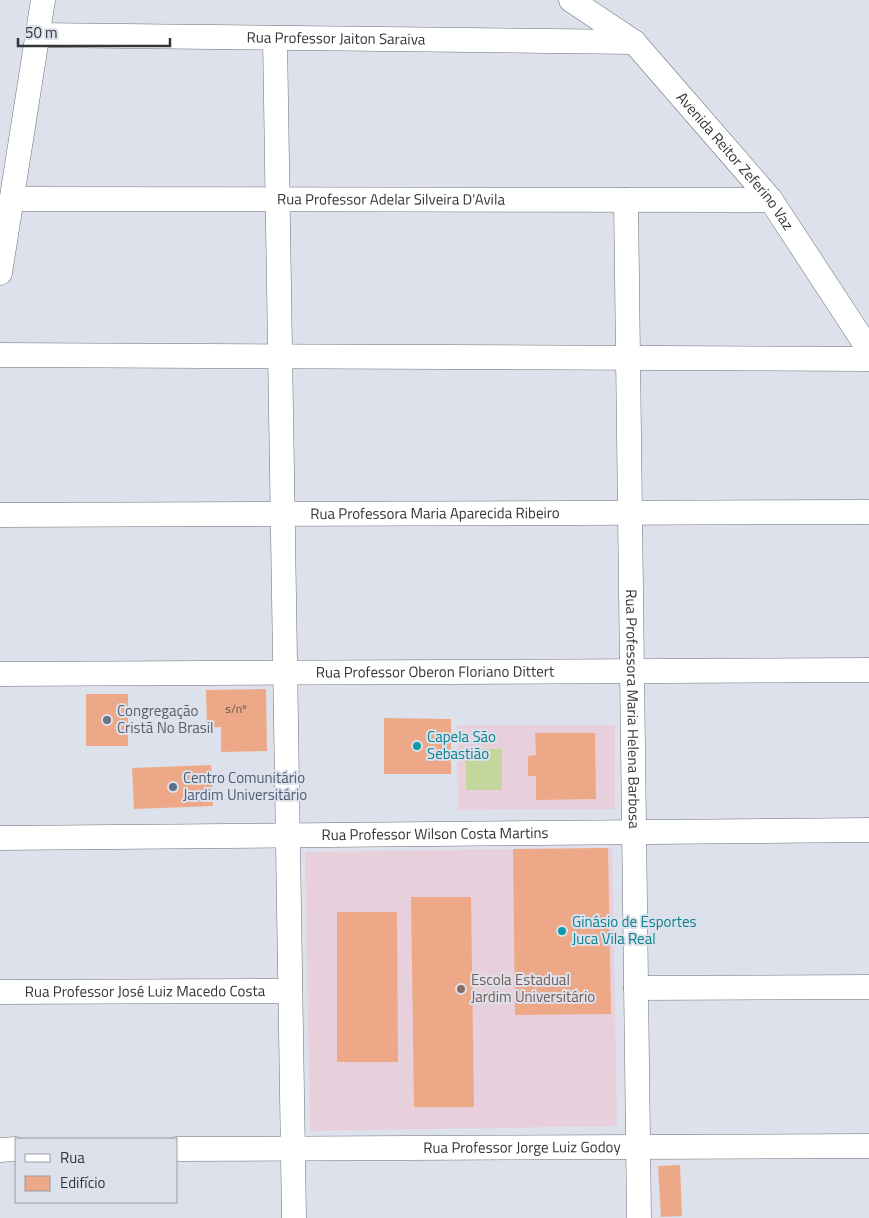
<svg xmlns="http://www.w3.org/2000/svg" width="869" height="1218" font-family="'Titillium Web',sans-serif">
	<rect width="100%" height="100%" fill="#dde1eb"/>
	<g fill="#e7d0dc">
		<polygon points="457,725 615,725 615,809 458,810"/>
		<polygon points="612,848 617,1126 310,1131 305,852"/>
	</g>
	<rect fill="#c5d69c" x="466" y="749" width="36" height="41"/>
	<g fill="#eda987">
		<polygon points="266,689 267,751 221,752 221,727 207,728 206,690"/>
		<rect x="86" y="694" width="42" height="52"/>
		<polygon points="384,718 451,719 451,774 384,774"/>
		<polygon points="535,733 595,733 596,799 536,800 536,776 528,776 528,756 536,755"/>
		<polygon points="211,765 213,806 134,809 132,768"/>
		<polygon points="608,848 611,1014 515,1015 513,849"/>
		<polygon points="411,897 471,897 474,1107 414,1107"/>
		<polygon points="337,912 397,912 398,1062 337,1062"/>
		<polygon points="680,1165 682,1216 661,1217 658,1166"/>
	</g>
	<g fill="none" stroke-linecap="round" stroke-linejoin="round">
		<g stroke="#6d717a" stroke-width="25">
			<g id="minor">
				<path id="s1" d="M571,0L634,42L771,200L869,350"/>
				<path id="s2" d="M37,35L634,42"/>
				<polyline points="275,38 294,1218"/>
				<path id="s3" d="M12,199L771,200"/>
				<path id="s4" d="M626,200L639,1218"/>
				<polyline points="0,273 43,0"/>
				<polyline points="0,355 869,359"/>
				<path id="s5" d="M0,515L869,512"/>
				<path id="s6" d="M0,674L869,670"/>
				<path id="s7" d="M0,838L869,830"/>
				<polyline points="636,988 869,987"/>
				<path id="s8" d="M0,992L290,991"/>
				<path id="s9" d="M176,1149L869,1146"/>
				<polyline points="0,1150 16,1149"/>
			</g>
		</g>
		<use href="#minor" stroke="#fff" stroke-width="24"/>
	</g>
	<circle fill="#6b7280" stroke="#dde1eb" stroke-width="2" cx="107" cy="720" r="5"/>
	<g fill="#0f9aa8" stroke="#dde1eb" stroke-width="2">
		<circle cx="417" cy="746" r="5"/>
		<circle cx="562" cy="931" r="5"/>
	</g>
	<circle fill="#5c6f8a" stroke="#dde1eb" stroke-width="2" cx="173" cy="787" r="5"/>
	<circle fill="#8d6e63" stroke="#dde1eb" stroke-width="2" cx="461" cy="989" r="5"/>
	<g text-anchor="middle" stroke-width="4" stroke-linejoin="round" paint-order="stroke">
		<g font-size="12" fill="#62524c">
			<text x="236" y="713">s/nº</text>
		</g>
		<g font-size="15" fill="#333539" stroke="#dde1eb">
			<text dy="5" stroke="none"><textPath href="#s2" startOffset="299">Rua Professor Jaiton Saraiva</textPath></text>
			<text dy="5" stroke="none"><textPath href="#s1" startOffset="232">Avenida Reitor Zeferino Vaz</textPath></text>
			<text dy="5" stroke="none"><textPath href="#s3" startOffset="379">Rua Professor Adelar Silveira D'Avila</textPath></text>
			<text dy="5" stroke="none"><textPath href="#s5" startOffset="435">Rua Professora Maria Aparecida Ribeiro</textPath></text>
			<text dy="5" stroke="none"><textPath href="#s6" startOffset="435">Rua Professor Oberon Floriano Dittert</textPath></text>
			<text dy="5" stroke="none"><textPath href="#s4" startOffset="509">Rua Professora Maria Helena Barbosa</textPath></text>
			<text dy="5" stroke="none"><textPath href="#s7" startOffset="435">Rua Professor Wilson Costa Martins</textPath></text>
			<text dy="5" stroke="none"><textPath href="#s8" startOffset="145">Rua Professor José Luiz Macedo Costa</textPath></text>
			<text dy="5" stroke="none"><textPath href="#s9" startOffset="346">Rua Professor Jorge Luiz Godoy</textPath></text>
		</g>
		<g font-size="15" fill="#5b616d" stroke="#dde1eb" text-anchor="start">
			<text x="117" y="716">Congregação<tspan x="117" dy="17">Cristã No Brasil</tspan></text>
		</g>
		<g font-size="15" fill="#0d838f" stroke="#dde1eb" text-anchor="start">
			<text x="427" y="742">Capela São<tspan x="427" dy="17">Sebastião</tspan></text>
			<text x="572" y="927">Ginásio de Esportes<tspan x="572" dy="17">Juca Vila Real</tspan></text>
		</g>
		<g font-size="15" fill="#4e5e75" stroke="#dde1eb" text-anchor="start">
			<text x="183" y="783">Centro Comunitário<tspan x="183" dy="17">Jardim Universitário</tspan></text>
		</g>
		<g font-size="15" fill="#785e54" stroke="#dde1eb" text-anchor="start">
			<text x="471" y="985">Escola Estadual<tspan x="471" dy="17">Jardim Universitário</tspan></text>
		</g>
	</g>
	<rect x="15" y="1138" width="162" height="65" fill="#dde1eb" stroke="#999ca4"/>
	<rect x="25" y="1154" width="25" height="8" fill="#ffffff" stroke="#999ca4"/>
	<text x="60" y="1163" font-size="15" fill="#333539">Rua</text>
	<rect x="25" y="1176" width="25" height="15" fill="#eda987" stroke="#999ca4"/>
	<text x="60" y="1188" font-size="15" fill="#333539">Edifício</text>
	<path d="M18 38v8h152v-8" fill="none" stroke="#333539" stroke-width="2.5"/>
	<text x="25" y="38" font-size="15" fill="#333539" stroke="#dde1eb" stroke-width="4" paint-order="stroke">50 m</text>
</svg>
